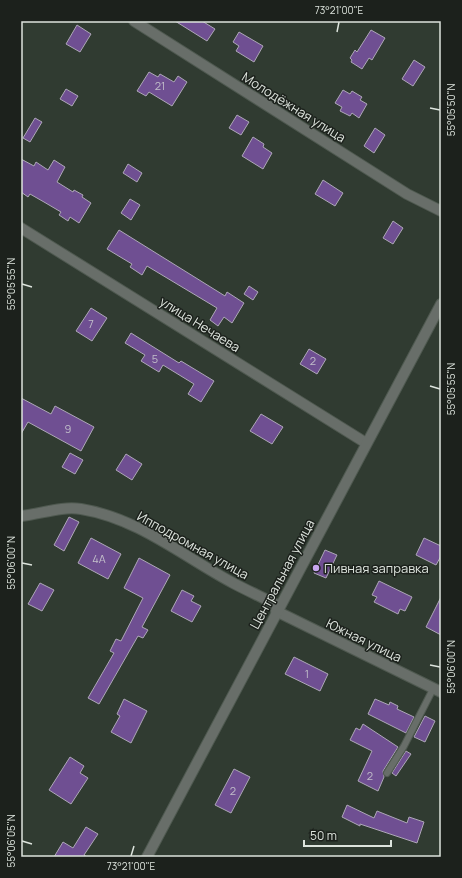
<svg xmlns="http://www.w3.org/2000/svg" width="462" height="878" font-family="Manrope,sans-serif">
	<rect width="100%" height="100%" fill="#303b31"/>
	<g fill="#6f4f92" stroke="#ada7b7">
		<polygon points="175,21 202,21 215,29 207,41"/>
		<polygon points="77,25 91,34 80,52 66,44"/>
		<polygon points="371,30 385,38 372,60 369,58 362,69 351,62 352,60 350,58 355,50 357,52"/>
		<polygon points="239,32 263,46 254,62 236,51 239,46 233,42"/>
		<polygon points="414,60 425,67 413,86 402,79"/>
		<polygon points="149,72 158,77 160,74 174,82 178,76 187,82 172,106 149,92 146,96 137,91"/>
		<polygon points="66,89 78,96 72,106 60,99"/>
		<polygon points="343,90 350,94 352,91 362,97 360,100 367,104 359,118 352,113 350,116 340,111 342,107 335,103"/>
		<polygon points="237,115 249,122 241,135 229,128"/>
		<polygon points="35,118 42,122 30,142 23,138"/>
		<polygon points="375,128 385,135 374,153 364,146"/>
		<polygon points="253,137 264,144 263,147 272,153 263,169 242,156"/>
		<polygon points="21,159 34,166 36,162 48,170 54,160 65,167 57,182 73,192 74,190 83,195 82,197 91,203 79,223 70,217 68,221 59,215 61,212 44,202 30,194 28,197 21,192"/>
		<polygon points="128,164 142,173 137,182 123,173"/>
		<polygon points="323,180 343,193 335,206 315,194"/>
		<polygon points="130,199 140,205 131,220 121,213"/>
		<polygon points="393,221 403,228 393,244 383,238"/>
		<polygon points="119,230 225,296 227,292 244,303 232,323 224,317 218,326 210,320 217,308 147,266 142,275 130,267 132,264 107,249"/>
		<polygon points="249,286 258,292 253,300 244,294"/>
		<polygon points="91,308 107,318 92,341 76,331"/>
		<polygon points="131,333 179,363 181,361 214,381 201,402 188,394 194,384 163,365 159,372 141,361 145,355 125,343"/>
		<polygon points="309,349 326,359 317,374 300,364"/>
		<polygon points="21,398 51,414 55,406 94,427 81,451 28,422 21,434"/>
		<polygon points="261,414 283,427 272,444 250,431"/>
		<polygon points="70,453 83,460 75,474 62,467"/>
		<polygon points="126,454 142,464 132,480 116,470"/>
		<polygon points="69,517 79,522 64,551 54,545"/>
		<polygon points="91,538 121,554 108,579 78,563"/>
		<polygon points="424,538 441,546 441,556 436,565 416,555"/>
		<polygon points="325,550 337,555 326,578 314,573"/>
		<polygon points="139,558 170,575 142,627 148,630 143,638 138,636 99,704 88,698 114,653 110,651 116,639 121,641 143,598 124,588"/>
		<polygon points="379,581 412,597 405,611 400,609 398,614 374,602 377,597 372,595"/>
		<polygon points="40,583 54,590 42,611 28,604"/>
		<polygon points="182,590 194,596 191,601 201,606 192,622 171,611"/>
		<polygon points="441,597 441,635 426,627"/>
		<polygon points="294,657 328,674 320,691 285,674"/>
		<polygon points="124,699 147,711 131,743 111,732 120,716 117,714"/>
		<polygon points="375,699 389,705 390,702 398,706 397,709 414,717 406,733 368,714"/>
		<polygon points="425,716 435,721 425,742 414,737"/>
		<polygon points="363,724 398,747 383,771 384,777 378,791 358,781 372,751 350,740 356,728 360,730"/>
		<polygon points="406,751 411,754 396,776 392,773"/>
		<polygon points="70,757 84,766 80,773 88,778 71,804 49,790"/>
		<polygon points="234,769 250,777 231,813 215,805"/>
		<polygon points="347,805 374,818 377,811 407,823 409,817 424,822 417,843 360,824 360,826 342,817"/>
		<polygon points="86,827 98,834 84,855 87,857 54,857 63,842 73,848"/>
	</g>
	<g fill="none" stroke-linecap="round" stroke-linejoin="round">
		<g stroke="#4f5950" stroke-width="8">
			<polyline id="service" points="387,773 404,746 433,689"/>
		</g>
		<g stroke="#4f5950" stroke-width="12">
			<g id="minor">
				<polyline points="134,21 407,194 441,211"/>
				<polyline points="21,228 366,443"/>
				<path d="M21,516C41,514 61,506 81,509C138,518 184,557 233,583C248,591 264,598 279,606"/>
				<polyline points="276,611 441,692"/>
			</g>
		</g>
		<g stroke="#4f5950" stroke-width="12">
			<polyline id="tertiary" points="147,857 441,304"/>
		</g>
		<use href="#service" stroke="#686e69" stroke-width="6"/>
		<use href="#minor" stroke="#686e69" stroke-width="10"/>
		<use href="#tertiary" stroke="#686e69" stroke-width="10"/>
	</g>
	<path fill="none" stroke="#dde4dd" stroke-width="1.5" d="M337,32L339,22M430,108L440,110M22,284L32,287M430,386L440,389M22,563L32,565M430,665L440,667M22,841L32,844M131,856L134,846"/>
	<circle fill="#c7a6ef" stroke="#1c211c" stroke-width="1.5" cx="316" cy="568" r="4"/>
	<g text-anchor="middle" stroke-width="3" stroke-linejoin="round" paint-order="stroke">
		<g font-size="11" fill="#c2bfca">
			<text x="160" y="90">21</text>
			<text x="91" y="328">7</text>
			<text x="155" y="363">5</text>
			<text x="313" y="365">2</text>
			<text x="68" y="433">9</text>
			<text x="99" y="563">4А</text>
			<text x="307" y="678">1</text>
			<text x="370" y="780">2</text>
			<text x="233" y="795">2</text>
		</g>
		<g font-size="13" fill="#dde4dd" stroke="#1c211c">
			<text transform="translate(294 107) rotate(32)" y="5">Молодёжная улица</text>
			<text transform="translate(200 324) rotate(32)" y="5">улица Нечаева</text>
			<text transform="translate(193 545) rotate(29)" y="5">Ипподромная улица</text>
			<text transform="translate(282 574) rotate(-62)" y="5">Центральная улица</text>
			<text transform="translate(364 640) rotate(26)" y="5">Южная улица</text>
		</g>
		<g font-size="13" fill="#dde4dd" stroke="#1c211c" text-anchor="start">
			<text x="324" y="573">Пивная заправка</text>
		</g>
	</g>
	<rect width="462" height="878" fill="none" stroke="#1c211c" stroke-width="44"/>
	<path d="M304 840v6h87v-6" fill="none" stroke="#dde4dd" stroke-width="2"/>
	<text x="310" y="840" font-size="12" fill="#dde4dd" stroke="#1c211c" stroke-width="3" paint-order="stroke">50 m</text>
	<rect x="22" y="22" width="418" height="834" fill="none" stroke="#dde4dd" stroke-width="1.5"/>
	<g font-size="10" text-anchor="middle" fill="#dde4dd">
		<text x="339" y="14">73°21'00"E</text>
		<text transform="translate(451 110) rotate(-90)" y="4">55°05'50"N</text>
		<text transform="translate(11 284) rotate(-90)" y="4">55°05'55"N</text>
		<text transform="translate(451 389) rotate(-90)" y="4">55°05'55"N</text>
		<text transform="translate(11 563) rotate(-90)" y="4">55°06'00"N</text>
		<text transform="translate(451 667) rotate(-90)" y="4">55°06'00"N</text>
		<text transform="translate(11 841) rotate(-90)" y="4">55°06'05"N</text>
		<text x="131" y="870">73°21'00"E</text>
	</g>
</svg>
